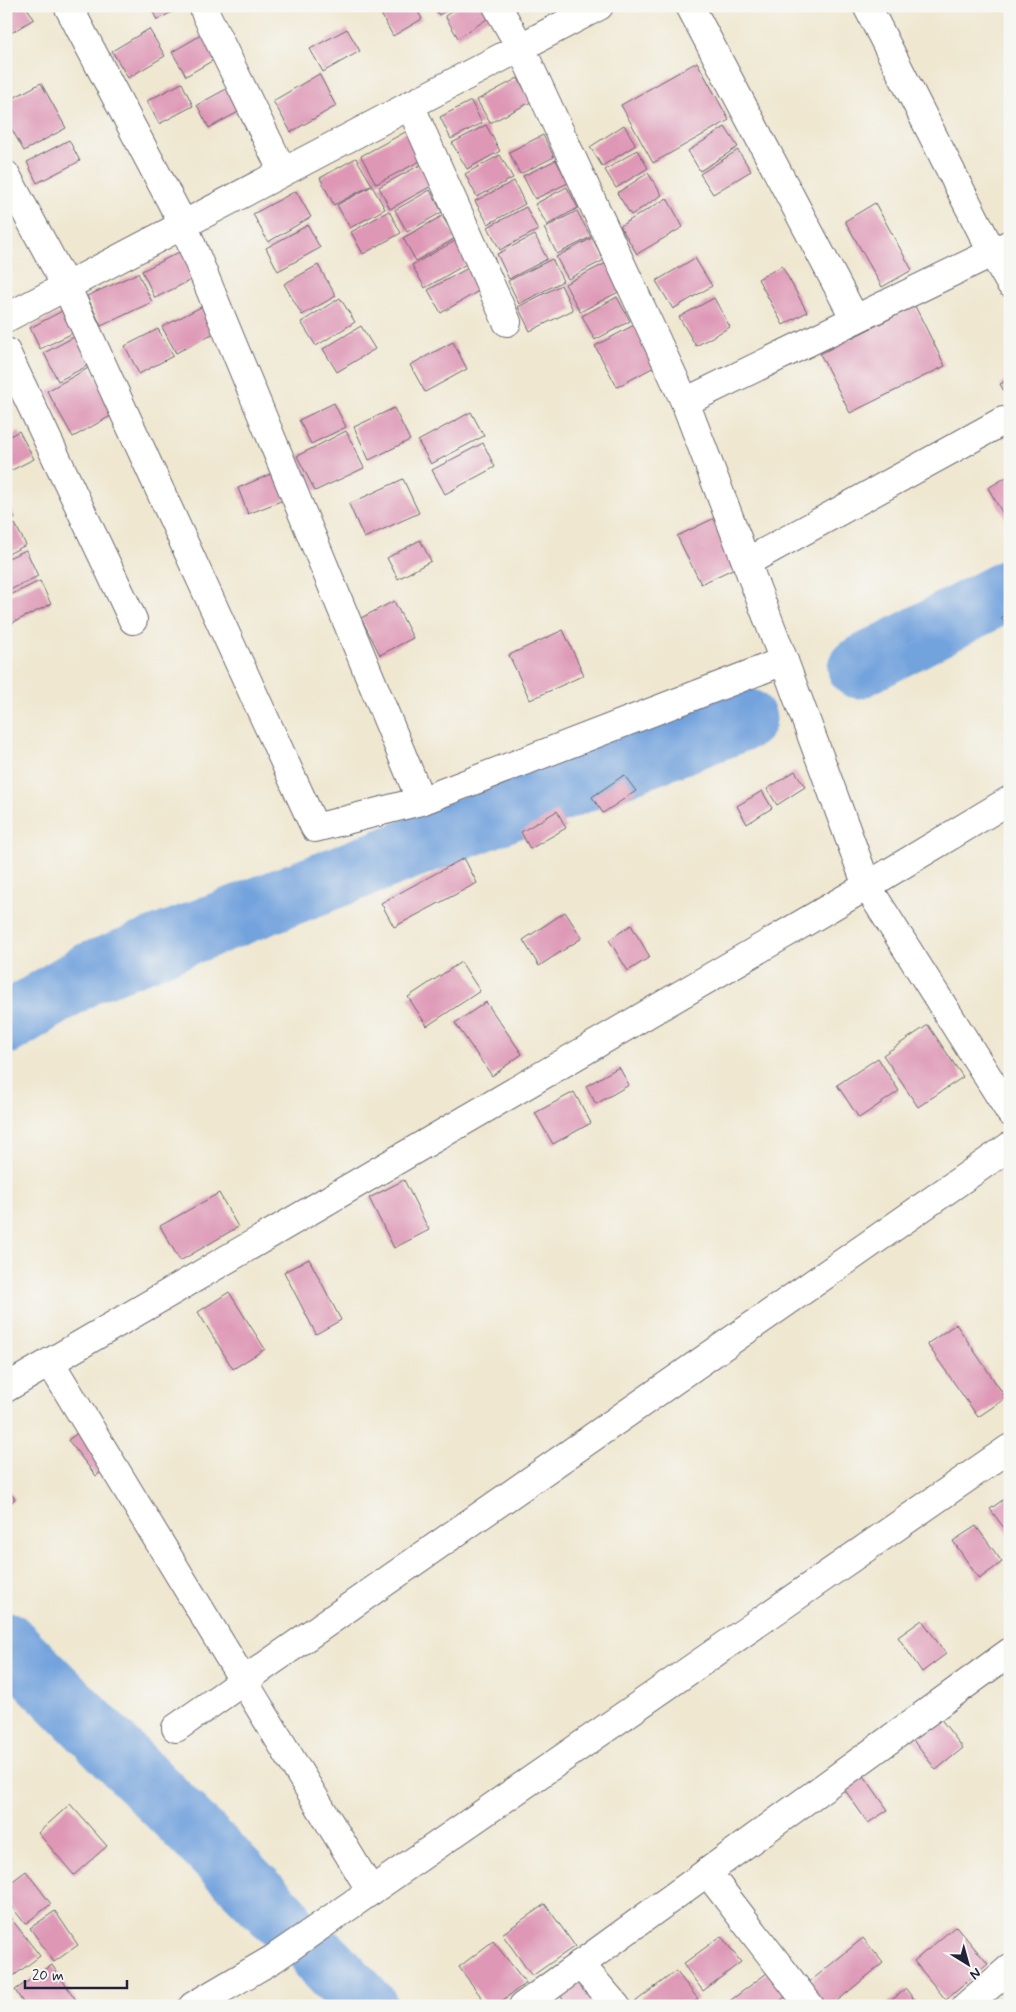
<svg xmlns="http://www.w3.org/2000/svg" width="1016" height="2012" font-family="Mynerve,sans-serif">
	<rect width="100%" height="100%" fill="#f6f6f2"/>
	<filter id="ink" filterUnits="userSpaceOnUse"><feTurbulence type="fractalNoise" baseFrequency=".02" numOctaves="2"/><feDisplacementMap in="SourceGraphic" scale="10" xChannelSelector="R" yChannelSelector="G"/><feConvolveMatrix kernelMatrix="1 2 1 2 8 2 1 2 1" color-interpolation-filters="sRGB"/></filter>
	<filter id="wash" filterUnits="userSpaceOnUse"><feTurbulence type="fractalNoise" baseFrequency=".0096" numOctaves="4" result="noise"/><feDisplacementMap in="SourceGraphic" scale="20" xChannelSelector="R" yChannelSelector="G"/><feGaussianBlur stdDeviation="1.12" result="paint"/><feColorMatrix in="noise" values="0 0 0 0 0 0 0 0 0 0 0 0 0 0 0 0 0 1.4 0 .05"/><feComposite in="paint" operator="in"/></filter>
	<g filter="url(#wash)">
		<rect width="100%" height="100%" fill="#efe7d0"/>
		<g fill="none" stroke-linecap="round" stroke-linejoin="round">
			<g stroke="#73a3dd" stroke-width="61">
				<polyline points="858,668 1010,589"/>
				<polyline points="6,1024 89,973 746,719"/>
				<polyline points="6,1642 282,1919"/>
				<polyline points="322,1959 367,2006"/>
			</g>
		</g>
		<g id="blocks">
			<g fill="#de98b6">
				<polygon points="6,6 26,6 34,19 6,36"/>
				<polygon points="150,6 183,6 157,20"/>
				<polygon points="393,6 415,6 422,19 393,36 381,14"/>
				<polygon points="434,6 453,6 439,15"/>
				<polygon points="460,6 483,6 490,17 458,38 445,16"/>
				<polygon points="149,29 165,56 128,78 112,51"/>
				<polygon points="347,29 360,51 323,72 310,49"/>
				<polygon points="203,34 217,58 186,76 172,52"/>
				<polygon points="697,62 729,120 653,163 621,105"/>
				<polygon points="319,74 336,106 291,132 273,101"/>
				<polygon points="518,78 531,102 490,123 477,100"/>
				<polygon points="41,83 66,128 24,151 6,119 6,102"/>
				<polygon points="182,83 193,106 159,124 147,101"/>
				<polygon points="228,88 240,111 209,128 197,105"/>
				<polygon points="471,101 482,123 451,139 440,117"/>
				<polygon points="486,125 500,151 467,169 452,143"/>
				<polygon points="624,125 636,145 602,166 590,147"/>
				<polygon points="725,127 738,147 700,171 688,151"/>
				<polygon points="411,129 426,158 376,184 361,156"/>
				<polygon points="543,135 554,157 520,174 509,152"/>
				<polygon points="69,140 80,161 37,183 27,162"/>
				<polygon points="637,150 648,168 616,188 605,170"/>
				<polygon points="738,150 751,171 713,194 700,174"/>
				<polygon points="500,155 513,178 477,197 465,174"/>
				<polygon points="356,158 372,185 334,205 320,178"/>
				<polygon points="556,160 568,183 535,199 523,176"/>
				<polygon points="424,163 435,184 390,209 379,187"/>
				<polygon points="648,173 662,195 631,215 617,193"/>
				<polygon points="514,181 525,204 488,224 475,201"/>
				<polygon points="372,186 385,209 350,228 337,205"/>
				<polygon points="567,187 578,208 547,225 535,204"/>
				<polygon points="430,190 442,212 407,232 395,210"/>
				<polygon points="296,191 311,217 268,242 253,214"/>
				<polygon points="667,198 683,227 637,254 620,226"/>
				<polygon points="875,203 912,270 882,287 845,221"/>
				<polygon points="526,207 538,230 500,250 488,227"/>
				<polygon points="389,211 401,233 363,254 351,232"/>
				<polygon points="577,211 591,237 557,254 544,228"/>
				<polygon points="442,216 456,238 416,261 403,238"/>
				<polygon points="308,225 320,248 278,271 266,248"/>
				<polygon points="535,235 547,259 509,279 497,254"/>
				<polygon points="592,238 604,260 568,279 556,257"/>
				<polygon points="455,241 468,263 425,288 412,265"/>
				<polygon points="185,249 199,276 155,298 142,271"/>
				<polygon points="695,258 712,286 673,309 656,281"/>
				<polygon points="552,259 563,281 519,304 508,281"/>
				<polygon points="610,261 624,289 580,312 565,284"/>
				<polygon points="318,265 336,296 302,315 284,284"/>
				<polygon points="782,266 807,312 783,325 758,279"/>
				<polygon points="470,267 482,289 441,313 428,290"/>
				<polygon points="138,273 152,302 101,326 87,296"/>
				<polygon points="561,285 573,310 530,331 518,307"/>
				<polygon points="617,297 630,321 595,340 582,316"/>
				<polygon points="340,298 355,322 316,346 301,322"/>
				<polygon points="714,298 730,327 696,346 679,317"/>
				<polygon points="203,306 216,332 176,353 162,327"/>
				<polygon points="915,306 945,366 850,413 820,354"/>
				<polygon points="64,310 75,332 40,349 30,328"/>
				<polygon points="634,325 656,366 617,387 595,346"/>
				<polygon points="361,326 375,349 337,372 323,349"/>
				<polygon points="158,329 173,356 139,374 125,346"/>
				<polygon points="76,336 91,364 58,381 44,353"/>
				<polygon points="453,342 467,369 425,392 410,365"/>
				<polygon points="90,367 116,413 73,437 47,391"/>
				<polygon points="1010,379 1010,402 1000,384"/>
				<polygon points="334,403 346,427 311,444 299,420"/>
				<polygon points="394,408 410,440 369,460 354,427"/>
				<polygon points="471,412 484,436 431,464 418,441"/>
				<polygon points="19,431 34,459 6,473 6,438"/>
				<polygon points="346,431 364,468 315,491 297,456"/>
				<polygon points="483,443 495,467 445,494 432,470"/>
				<polygon points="275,472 286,499 248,514 238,488"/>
				<polygon points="1010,475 1010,526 988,488"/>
				<polygon points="403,479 419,513 364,538 349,504"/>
				<polygon points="6,501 15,518 6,523"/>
				<polygon points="719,516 743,564 701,584 677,536"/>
				<polygon points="15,524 26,545 6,555 6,528"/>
				<polygon points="420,540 431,561 398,579 387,558"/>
				<polygon points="26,550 38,576 6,592 6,559"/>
				<polygon points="40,581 51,604 6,626 6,597"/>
				<polygon points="394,601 413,638 380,655 361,618"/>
				<polygon points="1010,612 1010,630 1001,618"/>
				<polygon points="563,630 584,675 530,700 509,655"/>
				<polygon points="795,771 805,787 777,805 767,789"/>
				<polygon points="624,775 636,791 603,813 592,797"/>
				<polygon points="762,791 772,808 747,824 737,806"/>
				<polygon points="557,811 566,828 530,849 521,832"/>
				<polygon points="464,858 477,883 394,927 381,903"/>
				<polygon points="565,912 582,938 539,966 523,940"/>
				<polygon points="631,925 650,957 628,971 609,940"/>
				<polygon points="461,962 480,991 427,1026 408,997"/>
				<polygon points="486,1002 522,1054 492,1076 455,1023"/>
				<polygon points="928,1025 963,1077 918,1107 883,1055"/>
				<polygon points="878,1058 899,1091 859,1118 837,1085"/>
				<polygon points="619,1067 629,1085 596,1104 586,1086"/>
				<polygon points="574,1092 591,1123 553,1144 535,1113"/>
				<polygon points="404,1180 429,1230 394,1248 369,1198"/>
				<polygon points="219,1193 238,1227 180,1261 160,1226"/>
				<polygon points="309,1259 341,1320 316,1334 284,1272"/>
				<polygon points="229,1292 265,1349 233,1369 198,1312"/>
				<polygon points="956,1324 1006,1398 978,1417 927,1344"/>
				<polygon points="83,1429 111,1464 96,1476 68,1440"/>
				<polygon points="6,1487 15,1499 6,1506"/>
				<polygon points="1010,1495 1010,1536 990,1509"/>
				<polygon points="976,1526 1002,1562 979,1579 953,1541"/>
				<polygon points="922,1620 946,1654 922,1672 898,1637"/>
				<polygon points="936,1713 963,1748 936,1770 909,1735"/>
				<polygon points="860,1770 888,1810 868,1823 840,1783"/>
				<polygon points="70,1804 107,1846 74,1875 38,1833"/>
				<polygon points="26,1871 51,1904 25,1924 6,1899 6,1886"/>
				<polygon points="545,1904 575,1946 532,1976 502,1934"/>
				<polygon points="55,1911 78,1945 54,1962 30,1928"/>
				<polygon points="6,1912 40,1956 12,1977 6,1969"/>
				<polygon points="956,1926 988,1964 946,2000 914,1961"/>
				<polygon points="721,1936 741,1962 703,1991 683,1964"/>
				<polygon points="863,1938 883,1963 831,2006 826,2006 807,1984"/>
				<polygon points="493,1941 526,1983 495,2006 488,2006 459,1967"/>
				<polygon points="52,1965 80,2006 25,2006 15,1990"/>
				<polygon points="771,1970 789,1994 773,2006 723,2006"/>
				<polygon points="676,1971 698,1999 688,2006 638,2006 635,2002"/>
				<polygon points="581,1978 597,1998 585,2006 568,2006 559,1994"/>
				<polygon points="906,1989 919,2006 884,2006"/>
			</g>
		</g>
	</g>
	<g filter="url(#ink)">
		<use href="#blocks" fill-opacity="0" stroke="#6a676f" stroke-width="1"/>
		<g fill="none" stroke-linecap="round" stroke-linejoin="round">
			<g stroke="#6a676f" stroke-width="30">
				<g id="minor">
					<polyline points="68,6 183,224 421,801"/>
					<polyline points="497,6 521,48 685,402 784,661 867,886 1010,1112"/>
					<polyline points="690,6 855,319"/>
					<polyline points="867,6 992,252 1010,283"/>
					<polyline points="205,12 283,172"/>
					<polyline points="410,105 507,322"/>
					<polyline points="6,175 66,286 315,828 421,801 784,661"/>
					<polyline points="6,318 599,6"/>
					<polyline points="6,352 133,620"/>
					<polyline points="685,402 1010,244"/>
					<polyline points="747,562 1003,421"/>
					<polyline points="50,1362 371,1891"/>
					<polyline points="6,1388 867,886 1010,800"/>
					<polyline points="176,1728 1010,1146"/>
					<polyline points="707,1872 810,2006"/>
					<polyline points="580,1964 616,2006"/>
					<polyline points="193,2006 273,1959 1010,1448"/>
					<polyline points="523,2006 1010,1652"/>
					<polyline points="966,2006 1010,1968"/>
				</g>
			</g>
			<use href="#minor" stroke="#fff" stroke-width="28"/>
		</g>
	</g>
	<rect width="1016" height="2012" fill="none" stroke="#f6f6f2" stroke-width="25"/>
	<g transform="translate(968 1964) rotate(143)" stroke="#f6f6f2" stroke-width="4" paint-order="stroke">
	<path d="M0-4L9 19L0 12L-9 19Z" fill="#22223b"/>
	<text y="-8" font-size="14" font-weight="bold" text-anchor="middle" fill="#22223b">N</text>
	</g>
	<path d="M25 1980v8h102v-8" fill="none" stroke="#22223b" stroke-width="2.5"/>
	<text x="32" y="1980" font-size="15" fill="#22223b" stroke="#f6f6f2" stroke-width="4" paint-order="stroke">20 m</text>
</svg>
